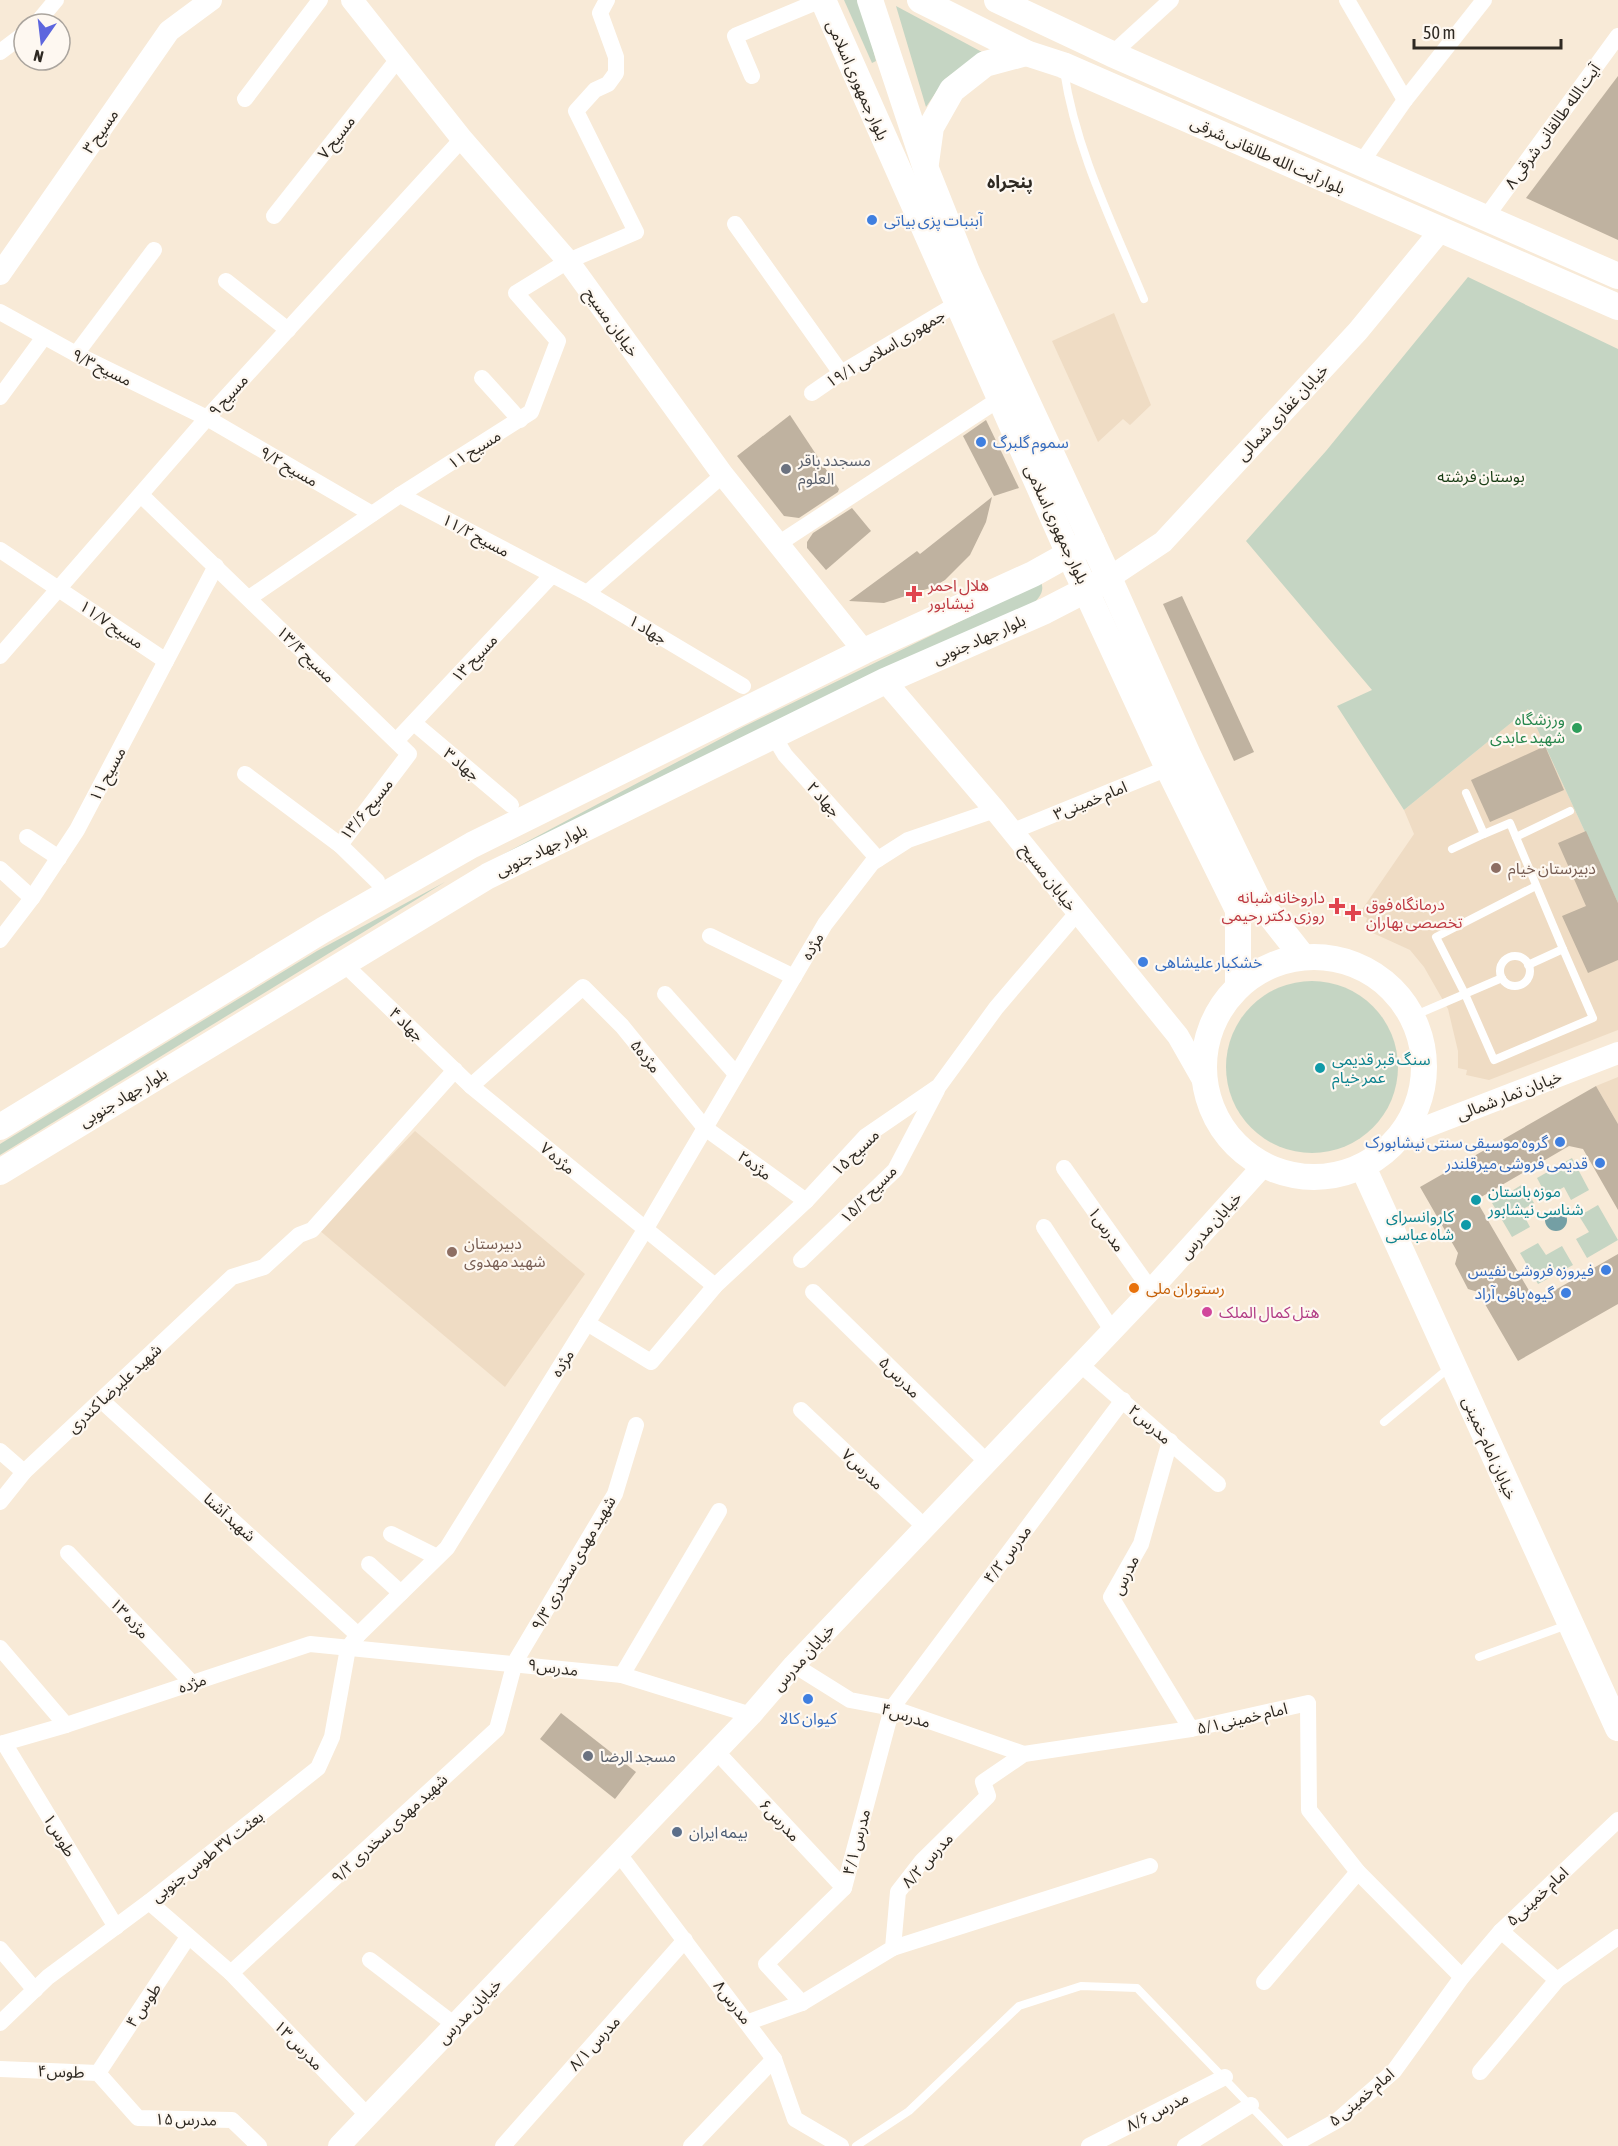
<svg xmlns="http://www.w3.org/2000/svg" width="1618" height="2146" font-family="'Asap Condensed','Noto Sans Arabic',sans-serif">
	<rect width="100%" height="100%" fill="#f8ead7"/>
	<g fill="#efdcc4">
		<polygon points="1114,313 1151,405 1130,425 1123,419 1098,442 1052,341"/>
		<polygon points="1528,709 1618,903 1618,1030 1489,1080 1466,1075 1467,1070 1458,1068 1458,1051 1448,1009 1424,967 1410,950 1364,929 1367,918 1359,914 1414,834 1404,810"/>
		<polygon points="1618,1077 1618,1124 1596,1086"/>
		<polygon points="415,1131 585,1274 505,1387 319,1230"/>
	</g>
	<g fill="#c5d5c3">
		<polygon points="844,0 861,0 876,61 872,63"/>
		<polygon points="896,6 982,52 945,79 926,107"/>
		<polygon points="1468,277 1618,349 1618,903 1528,709 1404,810 1337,706 1372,690 1246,541 1326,451"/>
		<path d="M1041,582C1045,592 1039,597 1033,605L498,857L743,727Z"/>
		<polygon points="445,882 0,1155 0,1144 317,951"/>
		<circle cx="1312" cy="1067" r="86"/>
		<polygon points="1572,1158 1589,1190 1571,1200 1564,1187 1547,1197 1537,1178"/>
		<polygon points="1523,1184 1534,1203 1521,1210 1530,1227 1512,1237 1492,1203"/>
		<polygon points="1598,1205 1618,1240 1587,1258 1576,1239 1589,1232 1579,1216"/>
		<polygon points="1538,1243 1546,1255 1562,1246 1573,1265 1538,1284 1520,1253"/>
	</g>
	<circle fill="#749fa4" cx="1556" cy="1220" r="11"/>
	<g fill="#bfb2a0">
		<polygon points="1618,76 1618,240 1526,198"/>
		<polygon points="790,415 839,489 838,492 799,518 784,516 737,456"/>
		<polygon points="986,420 1019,488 994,496 963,436"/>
		<polygon points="992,497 986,522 970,555 945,580 933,587 884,603 849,601 917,551 920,554"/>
		<polygon points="852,508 871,531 826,570 807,548 807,542 813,533"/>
		<polygon points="1182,596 1254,752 1234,761 1163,604"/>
		<polygon points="1545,746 1564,790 1490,822 1471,780"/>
		<polygon points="1586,831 1618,903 1618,960 1588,973 1562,916 1586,906 1558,843"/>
		<polygon points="1596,1086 1618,1124 1618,1210 1583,1149 1569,1146 1476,1200 1531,1294 1543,1297 1618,1254 1618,1304 1518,1361 1478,1292 1468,1289 1455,1264 1458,1253 1420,1187"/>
		<polygon points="561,1713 636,1772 615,1799 540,1739"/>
	</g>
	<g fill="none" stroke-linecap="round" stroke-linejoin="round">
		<g stroke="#fff" stroke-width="8">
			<path d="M1064,71C1076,151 1113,224 1144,299"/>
			<polyline points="1466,793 1484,834 1510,823 1563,949 1528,965"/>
			<polyline points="1516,837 1570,811"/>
			<polyline points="1452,849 1484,834"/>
			<polyline points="1536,886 1436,937 1465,994 1494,1060 1593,1018 1563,949"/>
			<circle cx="1515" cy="971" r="15"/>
			<polyline points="1411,1017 1502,978"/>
			<polyline points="1384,1422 1450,1367"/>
			<polyline points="1479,1657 1567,1625"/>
			<polyline points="856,2146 909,2111 1019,2006 1081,1986 1137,1988 1289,2146"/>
		</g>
		<g stroke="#fff" stroke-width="16">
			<polyline points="1347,0 1405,100"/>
			<polyline points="36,24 56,0"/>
			<polyline points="0,52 24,34"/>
			<polyline points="1112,54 1171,0"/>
			<polyline points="752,76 735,36 821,0"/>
			<polyline points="245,99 320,0"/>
			<polyline points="1361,163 1405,100 1484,0"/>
			<polyline points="274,216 398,59"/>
			<polyline points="1486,217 1618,36"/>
			<polyline points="735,224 841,373"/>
			<polyline points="226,281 288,330"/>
			<polyline points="0,312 76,354 207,418 372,514"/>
			<polyline points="76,354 154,250"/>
			<polyline points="482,378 520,420"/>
			<polyline points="812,393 841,373 958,303"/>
			<polyline points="0,397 44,337"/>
			<polyline points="141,495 409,754 340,845 245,774"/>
			<polyline points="400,495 587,593 743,686"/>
			<polyline points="778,544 1001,398"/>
			<polyline points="0,550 166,661"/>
			<polyline points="587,593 723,475"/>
			<polyline points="249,598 400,495 531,412 558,341 516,293 568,261 636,232 576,111 595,90 608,84 616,73 616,57 600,13 607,0"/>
			<polyline points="0,656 207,418 462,139"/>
			<polyline points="414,723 511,805"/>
			<polyline points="773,735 785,755 878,859"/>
			<polyline points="396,741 552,575"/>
			<polyline points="1013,831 1168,768"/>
			<polyline points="27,837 59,858"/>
			<polyline points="340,845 377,881"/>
			<polyline points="0,869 32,898"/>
			<polyline points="710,936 794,977"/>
			<polyline points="0,940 32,898 77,830 216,566"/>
			<polyline points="342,962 471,1086 715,1286"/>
			<polyline points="665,994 736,1074"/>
			<polyline points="471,1086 583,987 622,1026 705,1128 806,1201"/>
			<polyline points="1064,1168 1151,1290"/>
			<polyline points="1044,1227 1112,1330"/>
			<polyline points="801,1260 895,1170 937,1090"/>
			<polyline points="813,1292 987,1462"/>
			<polyline points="587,1323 651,1362 715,1286 806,1201 866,1136 939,1086 996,1008 1077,913"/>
			<polyline points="1081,1365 1218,1484"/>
			<polyline points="101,1400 358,1635"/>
			<polyline points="801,1410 925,1527"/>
			<polyline points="1170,1441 1141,1544 1111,1597 1191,1729"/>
			<polyline points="0,1451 24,1472"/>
			<polyline points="0,1502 24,1472 232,1277 264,1267 299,1235 312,1230 455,1070"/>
			<polyline points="391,1534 437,1557"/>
			<polyline points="68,1553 192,1683"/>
			<polyline points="369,1564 401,1593"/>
			<polyline points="0,1648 66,1725"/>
			<polyline points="794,1665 850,1700 892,1708 1024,1754"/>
			<polyline points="622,1675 719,1511"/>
			<polyline points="4,1743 116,1927"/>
			<polyline points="0,1744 66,1725 310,1644 622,1675 751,1715"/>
			<polyline points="716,1751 844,1888"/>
			<polyline points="619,1854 774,2059 795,2119 841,2146"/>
			<polyline points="149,1902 231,1973 368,2116"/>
			<polyline points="1501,1931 1557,1980 1618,1937"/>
			<polyline points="893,1948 1150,1866"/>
			<polyline points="0,1949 35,1990"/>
			<polyline points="370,1960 455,2025"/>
			<polyline points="231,1973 497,1729 515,1662 615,1494 636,1425"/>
			<polyline points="1264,1982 1358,1872"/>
			<polyline points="802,2003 766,1964 844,1888 892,1708 1123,1400"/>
			<polyline points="749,2022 802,2003 893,1948 898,1892 922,1861 988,1796 983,1782 1024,1754 1191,1729 1308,1703 1309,1810 1358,1872 1462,1977"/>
			<polyline points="0,2023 48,1977 149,1902 318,1768 332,1737 348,1648 358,1635 447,1548 645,1230 825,924 872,863 908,840 995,810"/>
			<polyline points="0,2069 98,2073 138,2118 232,2120 259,2146"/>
			<polyline points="1480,2072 1557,1980"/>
			<polyline points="98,2073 188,1937"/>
			<polyline points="503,2146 685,1940"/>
			<polyline points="691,2146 774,2059"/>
			<polyline points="1089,2146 1225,2077"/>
			<polyline points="1185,2146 1251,2105"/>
			<polyline points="1291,2146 1338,2120 1394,2071 1462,1977 1501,1931 1618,1820"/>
		</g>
		<g stroke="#fff" stroke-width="22">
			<polyline points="352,0 462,139 568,261 723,475 864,651"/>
			<polyline points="0,274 169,31 211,0"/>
			<polyline points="1109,578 1163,542 1358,331 1441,230"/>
			<polyline points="885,681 995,810 1178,1036 1203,1080"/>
			<polyline points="1400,1137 1618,1053"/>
			<polyline points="339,2146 751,1715 794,1665 1151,1290 1263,1166"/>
		</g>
		<g stroke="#fff" stroke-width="26">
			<polyline points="823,0 1069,554 1168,768 1238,910 1238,985"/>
			<polyline points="870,0 926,169 967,272 1109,578 1189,757 1258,900 1303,957"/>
			<polyline points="920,0 1026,53 1063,65 1618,307"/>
			<polyline points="997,0 1112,54 1618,276"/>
			<polyline points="926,163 931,127 952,90 985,64 1026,53"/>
			<circle cx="1314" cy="1067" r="110"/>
			<polyline points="0,1127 323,930 472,845 864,651 1033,574 1092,541"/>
			<polyline points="1363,1167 1618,1728"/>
			<polyline points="0,1172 488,876 885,681 1045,611 1109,578"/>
		</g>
	</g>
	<g fill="#3f7fe0" stroke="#fef8f1" stroke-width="2">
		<circle cx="872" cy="220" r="6"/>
		<circle cx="981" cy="442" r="6"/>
		<circle cx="1143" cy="962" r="6"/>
		<circle cx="1560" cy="1142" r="6"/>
		<circle cx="1600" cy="1163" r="6"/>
		<circle cx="1606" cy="1270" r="6"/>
		<circle cx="1566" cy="1293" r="6"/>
		<circle cx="808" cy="1699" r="6"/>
	</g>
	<g fill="#6b7280" stroke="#fef8f1" stroke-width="2">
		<circle cx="786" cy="469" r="6"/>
		<circle cx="588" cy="1756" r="6"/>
	</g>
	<g fill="#e0444e" stroke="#fef8f1" stroke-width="2">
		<path d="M911 585h6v6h6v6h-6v6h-6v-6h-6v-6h6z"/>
		<path d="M1334 897h6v6h6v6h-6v6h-6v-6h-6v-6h6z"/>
		<path d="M1350 904h6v6h6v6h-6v6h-6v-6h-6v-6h6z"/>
	</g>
	<circle fill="#2e9e5b" stroke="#fef8f1" stroke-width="2" cx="1577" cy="728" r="6"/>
	<g fill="#8d6e63" stroke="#fef8f1" stroke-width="2">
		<circle cx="1496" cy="868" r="6"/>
		<circle cx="452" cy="1252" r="6"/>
	</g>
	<g fill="#0f9aa8" stroke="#fef8f1" stroke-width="2">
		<circle cx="1320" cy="1068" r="6"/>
		<circle cx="1476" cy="1200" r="6"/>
		<circle cx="1466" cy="1225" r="6"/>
	</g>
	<circle fill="#e8710a" stroke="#fef8f1" stroke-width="2" cx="1134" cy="1288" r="6"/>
	<circle fill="#d1479c" stroke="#fef8f1" stroke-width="2" cx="1207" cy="1312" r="6"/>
	<circle fill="#5c6f8a" stroke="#fef8f1" stroke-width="2" cx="677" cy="1832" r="6"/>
	<g text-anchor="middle" stroke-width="4.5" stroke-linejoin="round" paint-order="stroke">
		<g font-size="16" fill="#2e2922" stroke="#fef8f1">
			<text transform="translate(858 80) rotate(66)" y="6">بلوار جمهوری اسلامی</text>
			<text transform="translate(1552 126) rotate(-54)" y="6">آیت الله طالقانی شرقی ۸</text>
			<text transform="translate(100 131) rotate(-55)" y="6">مسیح ۳</text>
			<text transform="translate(336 137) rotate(-52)" y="6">مسیح ۷</text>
			<text transform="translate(1268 155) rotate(24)" y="6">بلوار آیت الله طالقانی شرقی</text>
			<text transform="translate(612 322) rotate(54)" y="6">خیابان مسیح</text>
			<text transform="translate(885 348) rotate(-31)" y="6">جمهوری اسلامی ۱۹/۱</text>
			<text transform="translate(102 367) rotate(26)" y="6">مسیح ۹/۳</text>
			<text transform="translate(228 395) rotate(-48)" y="6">مسیح ۹</text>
			<text transform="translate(1282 412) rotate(-47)" y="6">خیابان غفاری شمالی</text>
			<text transform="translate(474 449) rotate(-32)" y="6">مسیح ۱۱</text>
			<text transform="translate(289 466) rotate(30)" y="6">مسیح ۹/۲</text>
			<text transform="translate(1057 524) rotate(65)" y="6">بلوار جمهوری اسلامی</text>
			<text transform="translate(476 535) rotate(28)" y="6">مسیح ۱۱/۲</text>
			<text transform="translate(112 624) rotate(34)" y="6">مسیح ۱۱/۷</text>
			<text transform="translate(648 629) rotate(31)" y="6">جهاد ۱</text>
			<text transform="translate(979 639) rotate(-24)" y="6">بلوار جهاد جنوبی</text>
			<text transform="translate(306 654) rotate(44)" y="6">مسیح ۱۳/۴</text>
			<text transform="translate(474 658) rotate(-47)" y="6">مسیح ۱۳</text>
			<text transform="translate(462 764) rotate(40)" y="6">جهاد ۳</text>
			<text transform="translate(107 774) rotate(-62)" y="6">مسیح ۱۱</text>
			<text transform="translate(824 799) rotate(48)" y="6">جهاد ۲</text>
			<text transform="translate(1090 800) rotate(-22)" y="6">امام خمینی۳</text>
			<text transform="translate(366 809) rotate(-51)" y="6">مسیح ۱۳/۶</text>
			<text transform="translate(541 850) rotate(-26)" y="6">بلوار جهاد جنوبی</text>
			<text transform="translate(1049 877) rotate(52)" y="6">خیابان مسیح</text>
			<text transform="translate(812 946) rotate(-60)" y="6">مژده</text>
			<text transform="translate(407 1024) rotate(44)" y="6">جهاد ۴</text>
			<text transform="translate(646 1056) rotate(51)" y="6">مژده۵</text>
			<text transform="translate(1509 1095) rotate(-21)" y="6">خیابان تمار شمالی</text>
			<text transform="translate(123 1097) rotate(-31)" y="6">بلوار جهاد جنوبی</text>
			<text transform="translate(855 1152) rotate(-44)" y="6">مسیح ۱۵</text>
			<text transform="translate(558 1158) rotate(40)" y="6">مژده ۷</text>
			<text transform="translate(755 1165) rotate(36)" y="6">مژده۲</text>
			<text transform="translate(868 1194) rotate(-46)" y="6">مسیح ۱۵/۲</text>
			<text transform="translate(1210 1225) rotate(-48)" y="6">خیابان مدرس</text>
			<text transform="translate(1107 1229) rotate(55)" y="6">مدرس۱</text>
			<text transform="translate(562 1363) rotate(-58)" y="6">مژده</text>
			<text transform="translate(900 1377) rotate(45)" y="6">مدرس۵</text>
			<text transform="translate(114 1388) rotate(-43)" y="6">شهید علیرضا کندری</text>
			<text transform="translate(1150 1424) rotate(41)" y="6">مدرس۲</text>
			<text transform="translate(1490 1448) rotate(66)" y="6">خیابان امام خمینی</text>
			<text transform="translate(863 1469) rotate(44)" y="6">مدرس۷</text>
			<text transform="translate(230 1517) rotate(42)" y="6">شهبد آشنا</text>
			<text transform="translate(1007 1554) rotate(-53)" y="6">مدرس ۴/۲</text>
			<text transform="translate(573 1563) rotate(-60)" y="6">شهید مهدی سخدری ۹/۳</text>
			<text transform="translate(1125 1575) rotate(-64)" y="6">مدرس</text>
			<text transform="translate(130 1618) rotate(47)" y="6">مژده ۱۳</text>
			<text transform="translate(803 1657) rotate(-48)" y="6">خیابان مدرس</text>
			<text transform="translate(553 1667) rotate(7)" y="6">مدرس۹</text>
			<text transform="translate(192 1683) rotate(-19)" y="6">مژده</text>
			<text transform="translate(906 1715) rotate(17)" y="6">مدرس۴</text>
			<text transform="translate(1242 1718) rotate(-13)" y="6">امام خمینی۵/۱</text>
			<text transform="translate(780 1820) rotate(47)" y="6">مدرس۶</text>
			<text transform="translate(389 1828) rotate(-43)" y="6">شهید مهدی سخدری ۹/۲</text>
			<text transform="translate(60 1835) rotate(59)" y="6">طوس۱</text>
			<text transform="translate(856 1842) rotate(-75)" y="6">مدرس ۴/۱</text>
			<text transform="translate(207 1856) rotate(-38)" y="6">بعثت ۳۷ طوس جنوبی</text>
			<text transform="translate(927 1860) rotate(-48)" y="6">مدرس ۸/۲</text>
			<text transform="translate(1537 1896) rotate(-43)" y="6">امام خمینی۵</text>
			<text transform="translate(733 2002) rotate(52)" y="6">مدرس۸</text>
			<text transform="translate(143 2005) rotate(-56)" y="6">طوس ۴</text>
			<text transform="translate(469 2011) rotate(-46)" y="6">خیابان مدرس</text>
			<text transform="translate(594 2043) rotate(-48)" y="6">مدرس ۸/۱</text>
			<text transform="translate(299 2045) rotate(46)" y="6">مدرس ۱۳</text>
			<text transform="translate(61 2071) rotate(2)" y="6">طوس۴</text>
			<text transform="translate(1361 2097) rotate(-40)" y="6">امام خمینی ۵</text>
			<text transform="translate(1157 2111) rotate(-27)" y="6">مدرس ۸/۶</text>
			<text transform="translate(186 2119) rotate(1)" y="6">مدرس ۱۵</text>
		</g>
		<g font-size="16" fill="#366cbe" stroke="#fef8f1" text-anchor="end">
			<text x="884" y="226" text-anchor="start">آبنبات پزی بیاتی</text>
			<text x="993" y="448" text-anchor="start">سموم گلبرگ</text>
			<text x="1155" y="968" text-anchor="start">خشکبار علیشاهی</text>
			<text x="1548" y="1148">گروه موسیقی سنتی نیشابورک</text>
			<text x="1588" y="1169">قدیمی فروشی میرقلندر</text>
			<text x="1594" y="1276">فیروزه فروشی نفیس</text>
			<text x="1554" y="1299">گیوه بافی آراد</text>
			<text x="808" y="1724" text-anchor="middle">کیوان کالا</text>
		</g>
		<g font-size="16" fill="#5b616d" stroke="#fef8f1" text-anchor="start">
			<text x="798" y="466">مسجدد باقر<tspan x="798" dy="18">العلوم</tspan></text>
			<text x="600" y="1762">مسجد الرضا</text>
		</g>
		<g font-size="16" fill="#1a3e16" stroke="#fef8f1">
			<text x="1481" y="482">بوستان فرشته</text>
		</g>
		<g font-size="16" fill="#be3a42" stroke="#fef8f1" text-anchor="start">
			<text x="928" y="591">هلال احمر<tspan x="928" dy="18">نیشابور</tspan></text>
			<text x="1325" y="903" text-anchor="end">داروخانه شبانه<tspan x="1325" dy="18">روزی دکتر رحیمی</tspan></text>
			<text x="1366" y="910">درمانگاه فوق<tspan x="1366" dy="18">تخصصی بهاران</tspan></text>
		</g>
		<g font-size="16" fill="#27864d" stroke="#fef8f1" text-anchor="end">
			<text x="1565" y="725">ورزشگاه<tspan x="1565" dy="18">شهید عابدی</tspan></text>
		</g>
		<g font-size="16" fill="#785e54" stroke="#fef8f1" text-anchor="start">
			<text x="1508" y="874">دبیرستان خیام</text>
			<text x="464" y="1249">دبیرستان<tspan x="464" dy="18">شهید مهدوی</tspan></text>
		</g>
		<g font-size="16" fill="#0d838f" stroke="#fef8f1" text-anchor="start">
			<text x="1332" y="1065">سنگ قبر قدیمی<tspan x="1332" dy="18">عمر خیام</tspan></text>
			<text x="1488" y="1197">موزه باستان<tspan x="1488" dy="18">شناسی نیشابور</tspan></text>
			<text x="1454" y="1222" text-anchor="end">کاروانسرای<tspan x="1454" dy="18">شاه عباسی</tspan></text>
		</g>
		<g font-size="16" fill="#c56008" stroke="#fef8f1" text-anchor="start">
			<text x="1146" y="1294">رستوران ملی</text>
		</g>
		<g font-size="16" fill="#b23c85" stroke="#fef8f1" text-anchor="start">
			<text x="1219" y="1318">هتل کمال الملک</text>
		</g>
		<g font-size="16" fill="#4e5e75" stroke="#fef8f1" text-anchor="start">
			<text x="689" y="1838">بیمه ایران</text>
		</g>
		<g font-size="18" font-weight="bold" fill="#2e2922" stroke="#fef8f1">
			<text x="1010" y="188">پنجراه</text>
		</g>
	</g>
	<g transform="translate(42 42) rotate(194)"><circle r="28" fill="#fef8f1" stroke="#aba59e" stroke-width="1.5"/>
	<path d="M0-4.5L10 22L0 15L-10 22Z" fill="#5d66de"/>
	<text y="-9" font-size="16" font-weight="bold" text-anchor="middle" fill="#2e2922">N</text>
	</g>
	<path d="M1414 39v9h147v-9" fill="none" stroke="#2e2922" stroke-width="3"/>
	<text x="1423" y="39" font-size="18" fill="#2e2922" stroke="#fef8f1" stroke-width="4.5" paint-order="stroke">50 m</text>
</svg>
